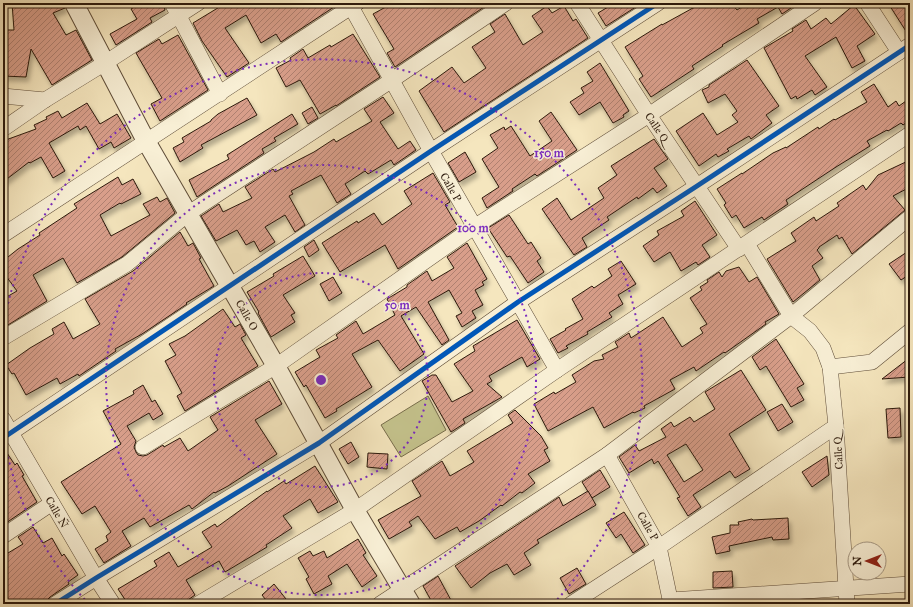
<svg xmlns="http://www.w3.org/2000/svg" width="913" height="607" font-family="'IM FELL Great Primer',serif">
	<defs>
		<pattern id="building-hatch" width="6" height="6" patternUnits="userSpaceOnUse"><rect width="6" height="6" fill="#d89e8a"/><path d="M-1 1l2-2M0 6l6-6M5 7l2-2" fill="none" stroke="#af806f"/></pattern>
		<filter id="shadow"><feDropShadow dx="2.5" dy="4.5" stdDeviation="2" flood-color="#0004"/></filter>
	</defs>
	<rect width="100%" height="100%" fill="#f5e6be"/>
	<filter id="stains"><feTurbulence type="fractalNoise" baseFrequency=".005" numOctaves="4"/><feColorMatrix values="0 0 0 0 .2 0 0 0 0 .09 0 0 0 0 .02 0 0 0 .5 -.17"/></filter>
	<radialGradient id="worn" r=".72"><stop offset=".6" stop-color="#630" stop-opacity="0"/><stop offset="1" stop-color="#630" stop-opacity=".3"/></radialGradient>
	<polygon fill="#c4c28c" stroke="#786e4c" points="428,396 446,430 401,457 381,425"/>
	<g fill="url(#building-hatch)" stroke="#2c190c" fill-rule="evenodd" filter="url(#shadow)">
		<polygon points="12,3 64,3 65,8 53,13 66,35 76,30 92,60 52,85 31,49 26,77 3,76 3,30 14,30"/>
		<polygon points="141,3 143,7 150,3 163,3 165,10 150,18 152,22 116,45 110,34 137,19 131,9"/>
		<polygon points="226,3 340,3 281,42 276,34 261,43 246,15 225,28 249,63 227,77 202,41 193,23"/>
		<polygon points="393,3 490,3 395,67 387,53 394,49 373,14"/>
		<polygon points="606,3 642,3 606,26 598,13 608,7"/>
		<polygon points="702,3 731,3 737,10 748,3 796,3 797,4 782,14 778,7 757,19 759,23 722,45 723,46 692,66 694,69 651,97 639,79 643,76 625,47 662,24 662,25"/>
		<polygon points="888,3 910,3 910,36 909,36"/>
		<polygon points="854,5 875,34 857,46 865,61 852,68 836,37 805,56 827,87 815,95 812,90 797,99 796,96 791,99 764,48 793,31 792,29 806,20 811,29 826,18 831,24"/>
		<polygon points="547,6 552,13 564,6 573,21 576,19 588,38 444,132 419,91 452,67 464,83 486,68 472,47 495,32 490,24 505,14 523,45 543,32 532,16"/>
		<polygon points="353,34 380,77 336,106 336,105 320,114 300,80 286,87 276,68 291,60 290,58 303,49 308,58 330,45 331,47"/>
		<polygon points="178,35 208,90 160,121 151,104 162,98 136,53 159,39 162,44"/>
		<polygon points="747,60 779,106 766,115 772,123 751,139 749,136 727,149 729,151 718,157 716,154 699,166 676,131 703,113 717,135 738,122 732,115 737,111 725,94 708,103 702,90 709,87 709,85"/>
		<polygon points="600,63 629,111 623,115 624,117 613,123 600,102 579,115 570,102 584,93 581,88 593,81 587,72"/>
		<polygon points="874,84 888,107 896,101 899,106 906,101 910,107 910,120 903,125 901,123 888,131 887,130 867,141 870,146 836,167 786,200 788,204 764,220 762,217 744,228 736,215 732,218 724,205 726,203 717,189 742,173 742,174 773,153 786,147 786,148 818,127 819,129 834,119 835,120 867,102 861,92"/>
		<polygon points="383,97 394,113 380,122 398,149 410,141 416,150 394,165 391,160 368,174 365,171 345,184 351,194 337,203 321,175 291,191 293,194 289,196 305,225 295,232 285,215 265,227 275,242 260,252 254,241 246,245 237,230 216,241 201,216 219,204 223,212 252,198 245,187 273,169 275,172 314,152 334,139 336,142 372,121 364,109"/>
		<polygon points="247,98 257,115 201,145 203,148 180,162 173,148 184,142 182,138 211,121 211,120 218,114"/>
		<polygon points="87,103 100,124 117,114 131,138 114,148 111,142 99,149 86,126 80,130 78,126 49,143 65,171 53,178 41,157 30,163 29,162 3,182 3,141 36,129 34,125 47,119 46,117 58,111 62,118"/>
		<polygon points="312,107 318,118 308,124 302,113"/>
		<polygon points="551,112 577,150 537,176 535,174 512,189 513,191 487,208 482,198 499,187 482,159 498,148 490,135 504,127 505,130 511,126 530,156 552,141 539,121"/>
		<polygon points="292,114 298,124 274,138 276,141 262,149 264,153 197,197 189,180 229,159 227,155"/>
		<polygon points="654,139 668,159 654,168 667,186 657,193 653,188 638,199 637,197 607,217 609,220 582,238 587,247 574,255 542,209 557,198 571,220 604,198 598,188 617,175 611,166"/>
		<polygon points="465,152 476,172 459,182 448,163"/>
		<polygon points="910,160 910,187 893,196 905,210 852,254 842,237 839,239 837,235 819,247 819,248 817,250 823,258 812,266 820,280 793,302 767,259 796,241 791,233 814,217 816,221 839,206 837,203 863,185 866,190 878,175"/>
		<polygon points="433,173 450,202 445,205 458,227 398,269 385,245 340,272 322,243 357,221 358,223 374,213 382,225 412,204 404,191"/>
		<polygon points="118,177 122,185 133,179 141,194 121,204 120,203 100,215 111,236 150,215 143,204 157,197 160,202 167,198 175,213 122,257 77,283 63,258 33,275 47,301 3,328 3,299 17,291 3,272 3,261 18,249 40,235 39,233 77,208 74,204"/>
		<polygon points="695,201 717,235 702,245 710,257 698,265 696,262 681,271 670,252 654,262 643,246 659,235 657,231 684,216 681,211"/>
		<polygon points="509,215 528,244 531,242 541,258 537,261 544,272 528,283 510,256 507,257 488,228"/>
		<polygon points="180,232 188,246 193,243 201,258 199,259 214,286 186,303 187,304 142,334 115,349 116,351 79,376 78,374 60,384 57,378 26,395 14,373 12,374 6,365 30,348 54,334 52,329 64,322 73,339 100,324 85,299 133,271"/>
		<polygon points="314,240 319,250 309,257 304,247"/>
		<polygon points="467,243 487,279 482,282 484,285 475,290 483,305 472,311 476,318 462,327 456,316 462,313 449,290 428,302 449,340 442,345 416,307 401,316 424,354 400,371 378,340 352,354 372,387 336,409 337,411 325,418 306,385 304,387 295,372 320,357 316,350 338,338 336,335 356,321 363,334 395,315 387,299 407,287 407,285 427,271 432,281 454,268 447,257"/>
		<polygon points="910,250 910,274 901,280 889,264"/>
		<polygon points="303,256 315,276 283,295 295,313 291,315 295,322 271,337 258,313 259,312 247,292 274,276 273,274"/>
		<polygon points="621,261 636,284 618,295 623,304 609,313 612,317 587,332 588,334 566,346 568,348 558,353 550,339 566,330 565,329 583,319 572,299 592,286 594,288 612,276 608,269"/>
		<polygon points="739,267 749,282 757,277 779,314 765,322 766,324 725,353 724,352 696,371 694,367 670,380 675,389 644,406 645,408 634,413 633,412 604,428 593,407 548,431 534,404 554,392 555,394 576,382 572,375 594,361 604,359 602,355 618,347 615,342 629,333 631,338 663,317 682,347 703,333 700,328 707,324 690,298 702,290 700,287 708,282 707,280 719,272 722,277 726,271"/>
		<polygon points="333,277 342,293 329,301 320,284"/>
		<polygon points="223,309 235,327 240,324 246,335 241,338 258,366 185,411 177,396 182,393 165,361 176,355 169,344 185,336"/>
		<polygon points="517,320 540,359 527,367 522,357 489,376 492,381 487,384 502,397 463,419 465,423 451,432 422,381 432,375 436,375 452,402 473,391 454,364 475,351 473,346"/>
		<polygon points="776,339 804,384 797,388 804,400 791,407 766,366 760,370 752,357"/>
		<polygon points="908,359 909,377 882,379"/>
		<path d="M741,370L766,410L729,434L750,469L735,478L730,471L693,495L701,507L688,516L677,498L680,497L658,461L654,464L652,459L629,473L619,457L635,445L639,451L666,437L661,429L671,422L674,427L690,417L694,422L715,409L705,392ZM686,444L703,470L684,482L667,455Z"/>
		<polygon points="269,381 282,404 255,420 277,454 228,486 215,493 214,492 192,509 189,505 150,527 144,518 122,531 131,546 104,563 95,549 108,541 106,536 111,532 95,506 82,514 61,482 121,444 103,411 134,394 133,391 143,385 152,402 155,400 163,414 153,420 149,413 127,426 136,441 134,447 136,452 138,455 143,456 147,455 163,445 164,447 180,438 188,451 218,430 210,417"/>
		<polygon points="782,404 793,422 778,431 767,412"/>
		<polygon points="900,408 901,437 888,438 886,409"/>
		<polygon points="515,410 541,436 548,448 544,450 550,461 528,474 535,483 522,493 520,492 502,506 501,505 479,521 460,532 457,527 435,539 418,516 409,522 412,526 389,539 378,520 421,496 412,481 442,461 450,476 474,462 467,451 513,423 508,415"/>
		<polygon points="351,442 359,457 348,464 339,449"/>
		<polygon points="3,447 15,465 17,463 24,475 22,476 37,502 3,525"/>
		<polygon points="368,453 388,454 387,469 367,467"/>
		<polygon points="827,456 829,475 812,487 802,472"/>
		<polygon points="315,466 338,502 318,513 310,499 283,516 292,528 266,545 267,547 225,572 219,561 186,580 195,595 182,604 128,604 118,589 157,566 154,561 169,552 178,567 212,547 202,532 215,524 217,527 267,491 267,492 284,481 286,484"/>
		<polygon points="600,470 610,487 592,498 582,482"/>
		<polygon points="588,491 596,505 537,540 539,543 524,553 531,565 514,575 507,564 490,573 471,588 455,566 559,497 563,506"/>
		<polygon points="624,512 645,545 633,553 621,534 616,538 606,523"/>
		<polygon points="788,518 789,539 773,540 772,537 729,546 730,551 716,554 712,537 730,533 730,525 739,525 738,522 752,519 753,520"/>
		<polygon points="33,527 43,543 52,538 62,556 64,554 78,575 68,582 69,584 50,597 47,600 46,604 3,604 3,556 23,544 18,537"/>
		<polygon points="358,539 366,553 363,555 377,576 362,587 347,564 328,576 332,584 314,594 306,579 309,577 298,558 310,551 313,556 324,551 327,558"/>
		<polygon points="577,568 586,584 569,594 560,578"/>
		<polygon points="732,571 733,587 713,588 713,572"/>
		<polygon points="438,576 453,604 433,604 423,586"/>
		<polygon points="274,584 290,604 269,604 262,595"/>
	</g>
	<g fill="none" stroke-linecap="round" stroke-linejoin="round">
		<g stroke="#5e4c38" stroke-width="16">
			<g id="minor">
				<polyline points="172,3 220,94"/>
				<polyline points="349,3 431,151 557,370"/>
				<polyline points="577,3 649,115 739,249"/>
				<polyline points="867,3 899,52"/>
				<polyline points="3,96 45,100"/>
				<polyline points="3,129 45,100 105,63 198,3"/>
				<polyline points="3,235 357,3"/>
				<polyline points="747,244 791,316 810,331 823,348 830,367 836,426 847,604"/>
				<polyline points="3,338 127,264 189,213 392,80 506,3"/>
				<polyline points="830,367 872,362 910,331"/>
				<polyline points="3,419 96,578 113,604"/>
				<polyline points="3,438 431,151 658,3"/>
				<polyline points="143,447 276,366 474,227 649,115 815,3"/>
				<polyline points="607,455 659,547 671,604"/>
				<polyline points="3,536 52,503"/>
				<polyline points="671,600 910,584"/>
				<polyline points="55,604 96,578 319,443 518,302 697,186 910,45"/>
				<polyline points="198,604 355,510 557,370 910,134"/>
				<polyline points="380,604 607,455 791,316 910,217"/>
				<polyline points="571,604 659,547 836,426"/>
			</g>
		</g>
		<g stroke="#5e4c38" stroke-width="20">
			<polyline id="tertiary" points="74,3 146,141 276,366 355,510 411,604"/>
		</g>
		<use href="#minor" stroke="#f8efd5" stroke-width="15"/>
		<use href="#tertiary" stroke="#f8efd5" stroke-width="18"/>
		<g stroke="#f8efd5" stroke-width="8">
			<g id="cycleway">
				<polyline points="3,438 431,151 658,3"/>
				<polyline points="55,604 96,578 319,443 518,302 697,186 910,45"/>
			</g>
		</g>
		<use href="#cycleway" stroke="#0057b8" stroke-width="5"/>
	</g>
	<g fill="none" stroke="#7b2cbf" stroke-width="2" stroke-dasharray="2 4">
		<circle cx="321" cy="380" r="107"/>
		<circle cx="321" cy="380" r="215"/>
		<path d="M89 604A322 322 0 0 1 3 433M3 327A322 322 0 1 1 553 604"/>
	</g>
	<g text-anchor="middle" stroke-width="3" stroke-linejoin="round" paint-order="stroke">
		<g font-size="11" fill="#2c190c" stroke="#f8efd5">
			<text transform="translate(657 127) rotate(56)" y="4">Calle Q</text>
			<text transform="translate(451 187) rotate(60)" y="4">Calle P</text>
			<text transform="translate(247 315) rotate(60)" y="4">Calle O</text>
			<text transform="translate(838 453) rotate(-93)" y="4">Calle Q</text>
			<text transform="translate(57 512) rotate(60)" y="4">Calle Ñ</text>
			<text transform="translate(648 526) rotate(60)" y="4">Calle P</text>
		</g>
	</g>
	<circle cx="321" cy="380" r="6" fill="#7b2cbf" stroke="#f8efd5" stroke-width="2"/>
	<g font-size="12" text-anchor="middle" font-weight="bold" fill="#7b2cbf" stroke="#f8efd5" stroke-width="3" stroke-linejoin="round" paint-order="stroke">
		<text x="549" y="157">150 m</text>
		<text x="473" y="232">100 m</text>
		<text x="397" y="309">50 m</text>
	</g>
	<rect width="913" height="607" fill="none" stroke="#f5e6be" stroke-width="16"/>
	<rect x="4" y="4" width="905" height="599" fill="none" stroke="#2c190c" stroke-width="2"/>
	<rect x="8" y="8" width="897" height="591" fill="none" stroke="#2c190c"/>
	<g transform="translate(867 561) rotate(270)"><circle r="19" fill="#f8efd5" stroke="#a69985"/>
	<path d="M0-3L7 15L0 10L-7 15Z" fill="#8f2418"/>
	<text y="-6" font-size="11" font-weight="bold" text-anchor="middle" fill="#2c190c">N</text>
	</g>
	<rect width="100%" height="100%" filter="url(#stains)"/>
	<rect width="100%" height="100%" fill="url(#worn)"/>
</svg>
